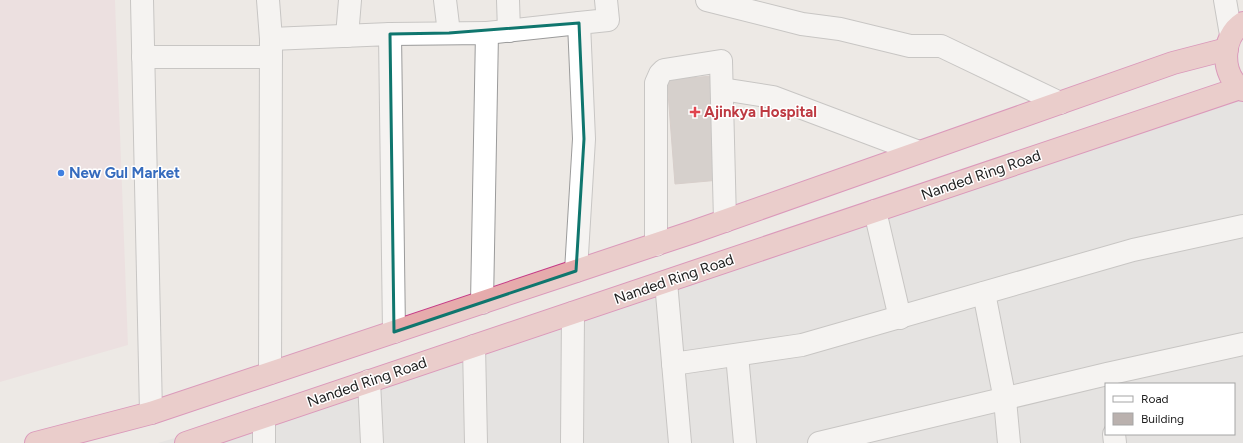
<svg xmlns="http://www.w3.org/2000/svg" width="1243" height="443" font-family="Figtree,sans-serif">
	<rect width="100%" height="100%" fill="#ede9e5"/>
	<path fill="#dcdbdb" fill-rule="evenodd" d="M1243,83V443H158L369,381ZM1106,384H1234V434H1106Z"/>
	<polygon fill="#ecd6d9" points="0,0 115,0 128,345 0,382"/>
	<polygon fill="#bab1ae" stroke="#bdaea9" points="712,76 720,180 675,184 667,80"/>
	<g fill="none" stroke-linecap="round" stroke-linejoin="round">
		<g stroke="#9b9b9b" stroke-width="24">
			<g id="minor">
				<polyline points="142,0 151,413"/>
				<polyline points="268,0 271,39 270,373"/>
				<polyline points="445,0 449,33"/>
				<polyline points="508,0 509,31"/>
				<polyline points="707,0 802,24 840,29 910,46 941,46 1060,103"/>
				<polyline points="1225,0 1231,35"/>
				<polyline points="487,33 579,23"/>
				<polyline points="390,34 487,33 482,303"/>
				<polyline points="347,36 350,0"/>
				<polyline points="271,39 390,34 394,332"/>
				<polyline points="143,57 271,57"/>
				<polyline points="722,89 773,97 919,152"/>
				<polyline points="875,211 900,318"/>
				<polyline points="656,245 656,83 660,74 664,70 721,61 725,221"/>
				<polyline points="576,271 584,139 579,23 608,20 606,0"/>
				<polyline points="666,282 680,443"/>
				<polyline points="984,293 1005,400 1009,443"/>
				<polyline points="474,346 476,443"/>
				<polyline points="737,355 745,443"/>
				<polyline points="673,364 802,345 1133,250 1243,226"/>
				<polyline points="369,381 372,443"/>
				<polyline points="264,417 264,443"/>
				<polyline points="1114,434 1115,443"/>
				<polyline points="572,443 573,313"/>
				<polyline points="819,443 1107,374 1243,344"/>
			</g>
		</g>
		<g stroke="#c53886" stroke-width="24">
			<g id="trunk">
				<path d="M1243,23C1221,37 1220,75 1243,90"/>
				<polyline points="36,443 151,413 576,271 693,232 1173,63 1227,49"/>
				<polyline points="186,443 1240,88"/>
			</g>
		</g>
		<use href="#minor" stroke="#fff" stroke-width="22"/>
		<use href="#trunk" stroke="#e6abac" stroke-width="22"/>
	</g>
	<path d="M0 0H1243V443H0ZM579,23L584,139L576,271L394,332L390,34L449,33Z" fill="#ede9e5" fill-opacity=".55" fill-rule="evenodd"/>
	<path fill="none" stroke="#0f766e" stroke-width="3" stroke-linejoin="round" d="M579,23L584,139L576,271L394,332L390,34L449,33Z"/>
	<path fill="#e0444e" stroke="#fff" stroke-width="1.5" d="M693 106h4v4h4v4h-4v4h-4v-4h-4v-4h4z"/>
	<circle fill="#3f7fe0" stroke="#fff" stroke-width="1.5" cx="61" cy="173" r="4"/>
	<g text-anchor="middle" stroke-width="3" stroke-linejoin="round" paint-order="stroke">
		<g font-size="15" font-weight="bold" fill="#be3a42" stroke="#fff" text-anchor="start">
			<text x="704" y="117">Ajinkya Hospital</text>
		</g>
		<g font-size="15" font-weight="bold" fill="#366cbe" stroke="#fff" text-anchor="start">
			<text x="69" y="178">New Gul Market</text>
		</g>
		<g font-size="15" fill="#1e1e1e" stroke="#fff">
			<text transform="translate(981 175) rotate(-19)" y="5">Nanded Ring Road</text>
			<text transform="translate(674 279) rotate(-19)" y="5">Nanded Ring Road</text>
			<text transform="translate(367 382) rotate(-19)" y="5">Nanded Ring Road</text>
		</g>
	</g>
	<rect x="1105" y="383" width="130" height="52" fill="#ffffff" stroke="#a5a5a5"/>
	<rect x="1113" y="396" width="20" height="6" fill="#ffffff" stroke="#a5a5a5"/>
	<text x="1141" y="403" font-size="12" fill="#1e1e1e">Road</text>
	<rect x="1113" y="413" width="20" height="12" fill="#bab1ae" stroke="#a5a5a5"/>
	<text x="1141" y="423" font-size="12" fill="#1e1e1e">Building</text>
</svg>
